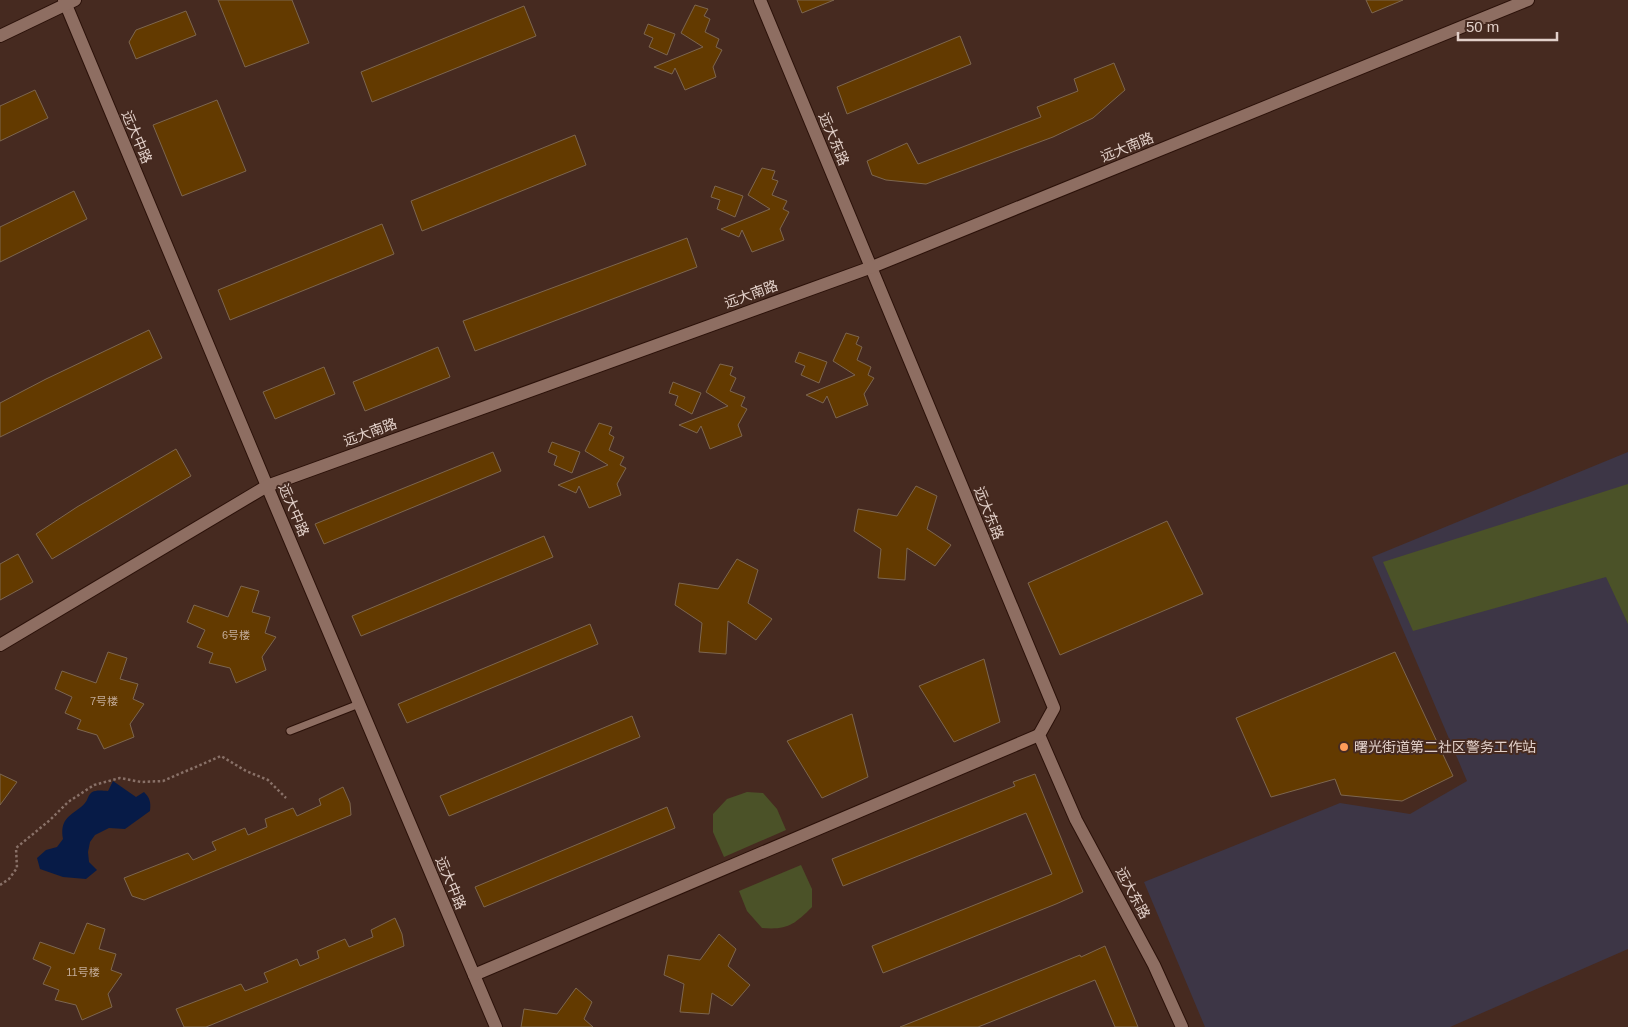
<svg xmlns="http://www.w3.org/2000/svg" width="1628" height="1027" font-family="Arial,'Noto Sans SC',sans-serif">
	<rect width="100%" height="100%" fill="#462a20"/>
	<polygon fill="#3d3646" points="1628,452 1628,949 1450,1027 1205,1027 1144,882 1340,803 1410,814 1467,781 1372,557"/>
	<g fill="#4b5228">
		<polygon points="1628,484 1628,624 1606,577 1413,631 1383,562"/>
		<polygon points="747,792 763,793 777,809 786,830 724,857 713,832 713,814 727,799"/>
		<path d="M801,865L812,889V907C794,925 787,930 762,928L747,911L739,891Z"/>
	</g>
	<path fill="#071b47" d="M113,781L136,797L144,792C150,798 151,802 150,811L125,829L109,828L95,835L90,842L88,852L89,862L97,870L86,879L63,877L40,869L37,858L46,850L57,847L63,839C60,820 68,817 81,807C93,798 83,788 108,791Z"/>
	<g fill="#633a00" stroke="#7d664f">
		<polygon points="218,0 292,0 309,43 245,67"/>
		<polygon points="797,0 834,0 802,13"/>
		<polygon points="1366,0 1403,0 1372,13"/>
		<polygon points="695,5 708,9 704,16 710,19 705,32 719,39 716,47 722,50 713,67 716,77 685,90 675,68 672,74 654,67 703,47 681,33"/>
		<polygon points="524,6 536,36 372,102 361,72"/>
		<polygon points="186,11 196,35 136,59 129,42 136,30"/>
		<polygon points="648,24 675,34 667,55 649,47 653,38 644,34"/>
		<polygon points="960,36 971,64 847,114 837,87"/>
		<polygon points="1114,63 1125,90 1093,118 1053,137 926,184 886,180 872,175 867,161 907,143 918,164 1041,117 1037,107 1078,91 1074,79"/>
		<polygon points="35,90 48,118 0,141 0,106"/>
		<polygon points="217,100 246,171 182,196 153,125"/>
		<polygon points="575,135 586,165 422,231 411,201"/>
		<polygon points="762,168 775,171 772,179 778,181 772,195 787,201 783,209 789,212 780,229 784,240 752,252 742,230 739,237 721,229 770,209 748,195"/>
		<polygon points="715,186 743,196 735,217 717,209 720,200 711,197"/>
		<polygon points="74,191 87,219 0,262 0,227"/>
		<polygon points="382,224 394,254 230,320 218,290"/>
		<polygon points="687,238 697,267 475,351 463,321"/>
		<polygon points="149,330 162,358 0,437 0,403 46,379"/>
		<polygon points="846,333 859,337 856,344 862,347 857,360 871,367 868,375 874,378 864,394 868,405 836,418 827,396 823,403 806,395 855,375 833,361"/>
		<polygon points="438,347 450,377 365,411 353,382"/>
		<polygon points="799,352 827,362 819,383 801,375 805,366 795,362"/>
		<polygon points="720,364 733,367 730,375 736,378 730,391 745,397 741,406 747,409 738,425 742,436 710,449 701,426 697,433 679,425 728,406 706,392"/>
		<polygon points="324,367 335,394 275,419 263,392"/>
		<polygon points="673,382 701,393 692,414 675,405 678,396 669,393"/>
		<polygon points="599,423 612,427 609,434 614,437 609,450 624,457 620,465 626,468 617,484 621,495 589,508 579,486 576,493 558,485 608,465 585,451"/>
		<polygon points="552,442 580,452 572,473 554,465 557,456 548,452"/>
		<polygon points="176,449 191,476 52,559 36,534 77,507"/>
		<polygon points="493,452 501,471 324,544 315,524"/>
		<polygon points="916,486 937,496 927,529 951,545 935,566 907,548 905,580 878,578 881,549 854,531 858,509 897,516"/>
		<polygon points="1167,521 1203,594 1060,655 1028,583"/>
		<polygon points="544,536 553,557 361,636 352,616"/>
		<polygon points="18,554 33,582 0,600 0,564"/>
		<polygon points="737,559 758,570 748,603 772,619 756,640 728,621 726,654 699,652 702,623 675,605 679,583 718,589"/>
		<polygon points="241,586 259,591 252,612 270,617 265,633 276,637 262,657 266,670 236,683 230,668 209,663 213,653 197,647 205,630 187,622 194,605 228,617"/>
		<polygon points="590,624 598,644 407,723 398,704"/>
		<polygon points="108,652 127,658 120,679 138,684 133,699 144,704 130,724 134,737 104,749 97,735 77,729 81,720 65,713 72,697 55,689 62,671 96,683"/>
		<polygon points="1395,652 1453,776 1402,801 1341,795 1335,779 1271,797 1236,718"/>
		<polygon points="984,659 1000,722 954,742 919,686"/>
		<polygon points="852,714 868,777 822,798 787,741"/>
		<polygon points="632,716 640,737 449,816 440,796"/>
		<polygon points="0,774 17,782 0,805"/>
		<polygon points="1035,774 1083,892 1056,904 883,973 872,946 1052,874 1026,813 843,886 832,859 1015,786 1013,782"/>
		<polygon points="343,787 350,803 351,815 144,900 132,896 124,878 188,853 193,860 216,850 212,842 245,828 248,835 267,827 265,819 293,808 297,816 321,805 319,799"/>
		<polygon points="667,807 675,828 484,907 475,887"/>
		<polygon points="395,918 402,934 404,946 206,1027 184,1027 176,1009 241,984 245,991 268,982 264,973 297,959 300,966 319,958 317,951 345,939 349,947 373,937 371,930"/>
		<polygon points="87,923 105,929 99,949 116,954 111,970 122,974 108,994 112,1007 82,1020 76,1005 55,1000 59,990 43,984 51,967 33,959 40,942 74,954"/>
		<polygon points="719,934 736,949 728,966 750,985 732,1006 712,993 709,1014 680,1012 684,984 664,975 668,955 700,960"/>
		<polygon points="1105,946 1138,1027 1115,1027 1095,980 978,1027 900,1027 1080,955 1081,957"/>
		<polygon points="576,988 592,1002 584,1019 593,1027 521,1027 524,1009 557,1014"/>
	</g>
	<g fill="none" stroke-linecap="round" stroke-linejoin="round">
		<g stroke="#2b1109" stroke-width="9">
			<polyline id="lane" points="290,731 359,704"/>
		</g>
		<g stroke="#2b1109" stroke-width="14">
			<g id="street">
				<polyline points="64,0 267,486 496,1027"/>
				<polyline points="760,0 1054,708 1039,735 1076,820 1154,965 1182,1027"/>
				<polyline points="474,975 1039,735"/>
			</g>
		</g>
		<g stroke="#2b1109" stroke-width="14">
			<g id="secondary">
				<polyline points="0,36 75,0"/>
				<polyline points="0,645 267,486 872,267 1528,0"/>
			</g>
		</g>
		<polyline stroke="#897168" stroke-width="2.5" stroke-dasharray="2.5 2.5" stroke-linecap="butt" points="0,885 9,879 17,868 16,848 50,820 68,802 94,785 120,778 141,782 163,781 221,756 246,771 268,780 286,798"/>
		<use href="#lane" stroke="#8e6e62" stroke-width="7"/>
		<use href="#street" stroke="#8e6e62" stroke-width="12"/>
		<use href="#secondary" stroke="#8e6e62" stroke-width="12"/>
	</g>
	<circle fill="#fe9b59" stroke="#462a20" stroke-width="2" cx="1344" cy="747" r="5"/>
	<g text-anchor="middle" stroke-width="4" stroke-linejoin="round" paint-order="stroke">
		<g font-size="11" fill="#c2aa97">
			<text x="236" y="639">6号楼</text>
			<text x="104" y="705">7号楼</text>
			<text x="83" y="976">11号楼</text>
		</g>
		<g font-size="14" fill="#e2d0c9" stroke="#462a20">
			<text transform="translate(137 137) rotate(67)" y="5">远大中路</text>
			<text transform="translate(834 139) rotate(67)" y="5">远大东路</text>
			<text transform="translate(1127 147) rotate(-22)" y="5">远大南路</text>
			<text transform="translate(751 294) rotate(-20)" y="5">远大南路</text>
			<text transform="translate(370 432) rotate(-20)" y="5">远大南路</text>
			<text transform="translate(294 510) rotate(67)" y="5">远大中路</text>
			<text transform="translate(989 513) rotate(68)" y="5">远大东路</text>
			<text transform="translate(451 883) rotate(67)" y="5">远大中路</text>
			<text transform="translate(1133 893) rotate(62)" y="5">远大东路</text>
		</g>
		<g font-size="14" fill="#e2d0c9" stroke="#462a20" text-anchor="start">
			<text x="1354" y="752">曙光街道第二社区警务工作站</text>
		</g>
	</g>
	<path d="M1458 32v8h99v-8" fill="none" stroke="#e2d0c9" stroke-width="2.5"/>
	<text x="1466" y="32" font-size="15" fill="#e2d0c9" stroke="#462a20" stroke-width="4" paint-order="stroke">50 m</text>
</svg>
